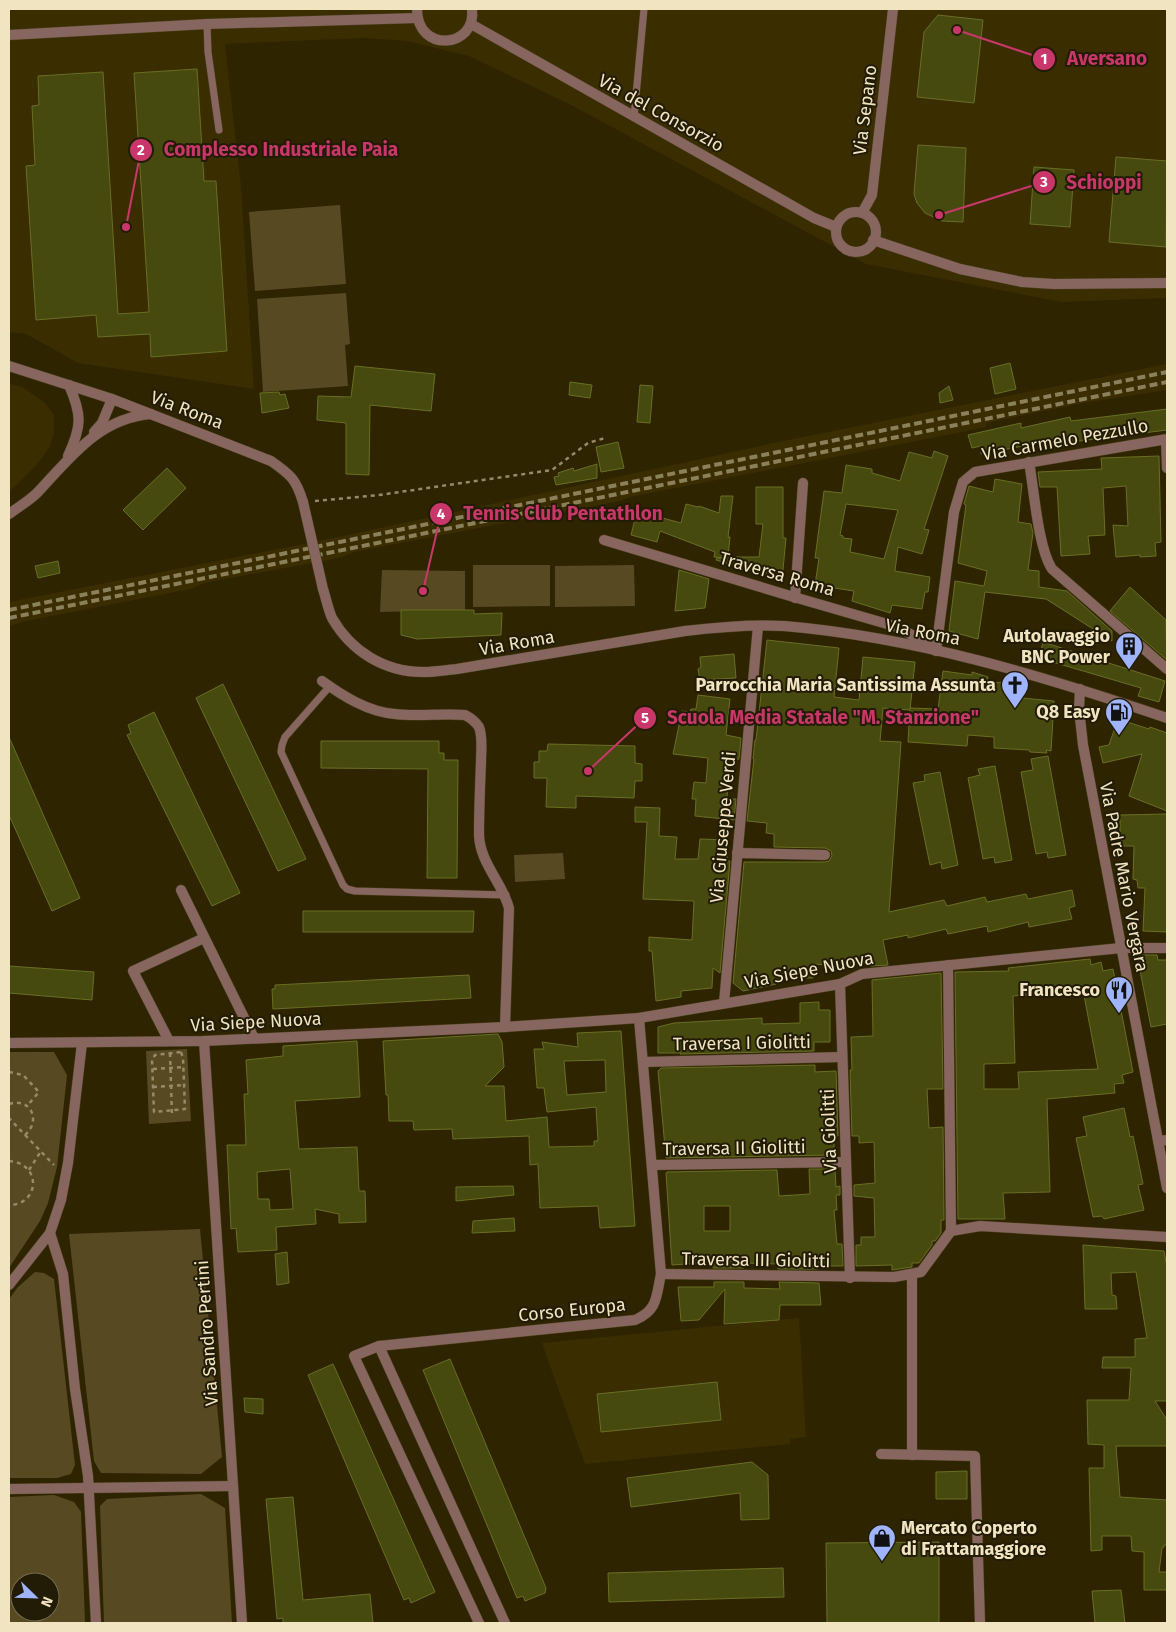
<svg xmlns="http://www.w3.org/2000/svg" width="1176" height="1632" font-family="'Fira Sans',sans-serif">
	<rect width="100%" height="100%" fill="#2f2400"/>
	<g fill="#3a2d00">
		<polygon points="9,9 1167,9 1167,298 1061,302 866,264 571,105 469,56 407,41 364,38 225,44 241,187 254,389 78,363 26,334 9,332"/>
		<polygon points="1167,364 1167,390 1083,403 986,423 986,427 957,433 630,497 620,501 354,552 339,558 204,583 191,589 26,621 9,626 9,602 334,538 788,440"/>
		<polygon points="9,383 24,388 45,403 54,415 54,433 49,448 38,463 18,484 9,491"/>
		<polygon points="799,1318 806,1437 790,1439 790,1444 585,1464 542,1343"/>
	</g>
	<g fill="#574a22" fill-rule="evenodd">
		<polygon points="340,205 346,284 255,291 249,212"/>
		<polygon points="346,293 350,344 345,345 348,386 263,392 257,299"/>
		<polygon points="473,565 550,565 550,606 473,607"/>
		<polygon points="634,565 635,606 555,607 555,566"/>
		<polygon points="382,570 465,571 465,610 380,612"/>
		<polygon points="563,853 565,879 515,882 514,855"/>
		<polygon points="187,1049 191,1121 149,1124 146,1051"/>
		<polygon points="9,1052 54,1052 67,1075 57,1167 48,1203 40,1221 9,1268"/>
		<polygon points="200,1229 222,1457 201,1474 101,1473 94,1461 69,1234"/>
		<polygon points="35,1272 44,1273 54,1279 75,1465 71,1474 57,1478 9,1478 9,1299 18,1287"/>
		<polygon points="201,1494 225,1508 232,1623 104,1623 100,1506 107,1499"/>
		<path d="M54,1495L74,1502L81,1512L85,1623H9V1497ZM20,1582H50V1612H20Z"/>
	</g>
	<g fill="#474a0f" stroke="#696e24" fill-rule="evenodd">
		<polygon points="938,15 983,20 974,103 917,97 924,32"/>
		<polygon points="197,69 204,181 216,181 227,351 151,357 150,334 98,337 96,315 36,320 26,166 35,165 32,106 39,105 38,76 103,72 118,314 149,312 134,73"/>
		<polygon points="918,145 966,148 963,222 942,221 925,213 917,203 914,194"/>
		<polygon points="1116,157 1167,161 1166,247 1109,242"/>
		<polygon points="1034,167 1074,170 1070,227 1030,224"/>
		<polygon points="1010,363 1016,389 995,394 990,368"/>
		<polygon points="355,366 435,374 431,411 370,405 369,475 346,474 346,423 317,420 318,396 351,397"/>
		<polygon points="570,382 592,385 590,398 569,395"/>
		<polygon points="640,385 653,386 650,423 637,422"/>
		<polygon points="949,386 953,400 940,403 939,393"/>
		<polygon points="279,392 280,395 285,394 289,408 262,413 260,393"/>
		<polygon points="1167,409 1167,430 1040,446 1039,443 981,454 981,446 972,448 968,435 1021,423 1021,428 1070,417 1071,421"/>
		<polygon points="618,442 624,468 601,472 596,447"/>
		<path d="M934,451L948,456L924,529L929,530L922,554L898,547L895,571L930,577L928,592H925L922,609L892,605L890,613L852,601L854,591L815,585L819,558H815L824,491L842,493L846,465L872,469V473L900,481L909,452L932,458ZM846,504L898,510L884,559L850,552L852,539L843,538V536L840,535Z"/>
		<polygon points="1159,456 1161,542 1155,543 1156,556 1140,557 1140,555 1116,557 1113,525 1128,526 1126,486 1103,488 1105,535 1088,536 1090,554 1061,556 1057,487 1040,487 1038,472 1102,469 1101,458"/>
		<polygon points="597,464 597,478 556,485 554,477 559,476 558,473 573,468 574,471"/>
		<polygon points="167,468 186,488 143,530 123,510"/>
		<polygon points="995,479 1022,484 1018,522 1031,524 1033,533 1028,570 1039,571 1039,587 1067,591 1112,631 1112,641 1046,599 985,592 978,639 949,631 955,581 984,586 987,571 958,563 966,505 964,504 969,486 993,492"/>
		<polygon points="756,487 783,487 783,538 786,538 782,580 716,560 717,558 726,558 714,557 715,552 660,531 657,542 631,535 637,511 681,523 686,504 698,507 699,506 719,513 721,496 733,496 728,537 730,537 728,557 759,557 763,524 756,524"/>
		<polygon points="58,561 60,573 38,578 35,566"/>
		<polygon points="679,570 709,579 705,608 675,611"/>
		<polygon points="1130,587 1166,620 1167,660 1110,611"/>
		<polygon points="401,610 474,610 474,614 502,613 501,635 417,639 401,635"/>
		<polygon points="767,640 839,648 834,697 859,700 863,657 915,662 910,710 883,708 880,741 901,742 889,912 944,900 947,906 985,897 987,902 1026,894 1028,899 1072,890 1075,906 1069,908 1072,919 1029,927 1028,922 988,932 987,926 948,934 946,929 908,938 908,935 883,940 888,965 871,966 871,961 845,966 813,964 813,978 776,978 776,984 743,991 733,983 744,862 825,862 829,861 832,856 831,851 825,848 774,847 774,834 766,833 767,823 747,821 754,759 753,759 755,740 756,740"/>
		<polygon points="1043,642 1165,681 1159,702 1138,696 1141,688 1039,658"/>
		<polygon points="734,654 736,678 700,680 698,669 701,667 700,657"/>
		<polygon points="943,671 972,675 972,672 988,677 987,682 1009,683 1008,688 1023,689 1022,698 1054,701 1051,751 1046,750 1047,753 1030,752 1029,750 994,748 994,737 968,735 967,746 908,742 910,708 938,709"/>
		<polygon points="223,684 306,859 278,871 196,698"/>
		<polygon points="698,695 730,699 726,735 741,738 739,759 729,760 727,799 736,799 734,820 695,816 696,799 692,799 694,782 706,783 708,758 673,754 682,711 690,712 691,709 696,709"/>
		<polygon points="154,712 240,893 212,906 127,735 131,733 128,725"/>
		<polygon points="1118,719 1149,729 1150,727 1167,733 1167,811 1129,796 1142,754 1103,763 1099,747 1109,745"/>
		<polygon points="9,737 80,898 52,911 9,815"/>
		<polygon points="321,741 439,741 439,753 444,753 444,760 458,760 457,878 427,878 428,769 321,768"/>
		<polygon points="548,744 635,746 635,763 642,764 642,781 635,781 634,798 576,796 576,808 546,807 547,778 534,778 534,762 539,762 539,751 547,751"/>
		<polygon points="1048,756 1066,855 1048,858 1047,852 1036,854 1021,772 1033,770 1031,759"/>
		<polygon points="995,766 1012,860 995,863 994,857 983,859 968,778 980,775 978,769"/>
		<polygon points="940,772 958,865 942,869 941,862 930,865 913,783 925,781 924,775"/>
		<polygon points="635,807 660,808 659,836 677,837 675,859 698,859 700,839 728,840 727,861 730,861 720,973 713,968 712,988 681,991 681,997 656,1001 652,951 649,951 649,937 692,940 694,901 643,899 647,822 635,822"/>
		<polygon points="1167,814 1167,932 1143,931 1145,888 1138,888 1137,880 1133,879 1134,846 1120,846 1120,815"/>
		<polygon points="303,911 474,911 473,932 303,932"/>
		<polygon points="1137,955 1157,955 1158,960 1167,960 1167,1024 1151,1027"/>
		<path d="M1090,959L1091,965L1101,962L1103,971L1113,969L1133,1072L1122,1075L1124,1083L1114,1084L1115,1093L1047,1099L1050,1192L1003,1193L1005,1219H958L955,972L1009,971L1008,968ZM1083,990L1098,1069L1018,1072L1019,1089H984V1064L1015,1063L1013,996Z"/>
		<polygon points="9,966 94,972 92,1000 9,993"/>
		<polygon points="941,973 943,1089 927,1089 929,1128 943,1127 944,1220 941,1220 941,1233 935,1241 932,1241 932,1245 919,1263 912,1263 912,1267 892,1270 892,1265 856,1266 856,1245 861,1245 861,1237 875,1237 874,1198 854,1196 854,1185 875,1183 874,1142 859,1143 859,1136 852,1136 850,1070 852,1070 851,1037 873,1036 872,980"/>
		<polygon points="469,975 471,998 273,1009 272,989 275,989 275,985"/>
		<polygon points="819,1002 819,1010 830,1010 830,1042 814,1042 814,1051 680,1054 681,1053 658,1053 658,1027 674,1023 762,1018 762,1024 800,1023 800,1003"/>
		<path d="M621,1031L635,1226L600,1228L598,1206L540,1208L538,1164L530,1165L529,1136L453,1139L452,1129L414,1130L413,1121H389L388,1095H386L383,1041L498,1034L502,1042L504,1067L485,1086H504L506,1121L547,1117L549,1147L594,1146V1141H598L596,1107L547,1112L544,1088H537L534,1049H544L542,1042L578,1047L577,1033ZM605,1060L606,1092L567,1095L564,1061Z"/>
		<path d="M357,1041L360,1097L295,1101L299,1149L357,1147L359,1191H365L366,1222L339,1223V1214L315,1209L316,1224L276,1227L277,1250L238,1252L236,1228L231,1229L227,1145H246L244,1094H248L246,1060L283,1056V1046ZM290,1169L293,1209L270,1210L269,1199H258L257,1172Z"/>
		<polygon points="815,1065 815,1072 836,1071 838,1136 834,1136 834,1155 666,1158 658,1071 661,1068"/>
		<polygon points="1124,1108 1130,1137 1133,1136 1143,1184 1138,1185 1144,1210 1104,1219 1102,1216 1093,1217 1076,1138 1087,1136 1083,1117"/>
		<path d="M809,1169H835L836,1187L840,1186V1195H836L837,1210H834L837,1244H842L843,1266H818V1269H778V1264L744,1263V1268H713V1262L672,1265L666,1173L667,1172L777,1170L779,1196L810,1194ZM704,1206H730V1231H704Z"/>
		<polygon points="513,1186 514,1195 456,1201 456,1187"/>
		<polygon points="514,1218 515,1231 472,1233 473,1221"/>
		<polygon points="1083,1245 1164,1251 1167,1267 1167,1401 1155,1401 1167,1420 1167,1446 1116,1446 1120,1497 1167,1500 1167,1545 1164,1545 1164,1547 1162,1548 1159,1572 1167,1572 1167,1590 1144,1590 1144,1552 1132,1551 1131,1536 1102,1536 1102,1550 1091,1551 1089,1468 1104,1468 1104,1445 1088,1444 1087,1400 1129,1400 1131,1368 1102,1368 1103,1357 1135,1357 1135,1339 1147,1338 1136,1272 1111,1273 1112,1295 1116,1296 1117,1309 1085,1309"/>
		<polygon points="287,1252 289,1283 277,1285 275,1254"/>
		<polygon points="714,1282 744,1282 744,1288 780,1289 779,1282 819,1283 821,1305 780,1305 779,1320 724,1324 725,1289 699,1320 681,1321 678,1287 714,1287"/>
		<polygon points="450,1359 546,1588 545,1593 525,1601 523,1596 517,1598 423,1370"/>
		<polygon points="333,1364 435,1592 411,1603 409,1598 404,1600 308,1375"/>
		<polygon points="717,1382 721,1420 601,1432 597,1394"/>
		<polygon points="244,1398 263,1399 263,1414 245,1412"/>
		<polygon points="752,1462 768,1475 769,1519 741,1520 740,1493 631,1507 627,1478"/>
		<polygon points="967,1471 967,1499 936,1499 936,1472"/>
		<polygon points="293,1497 303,1600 370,1594 373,1623 283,1623 283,1618 277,1619 266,1499"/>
		<polygon points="939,1542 939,1623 827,1623 826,1543"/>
		<polygon points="783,1568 784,1597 609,1602 608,1573"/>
		<polygon points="1121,1590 1125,1623 1095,1623 1092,1591"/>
	</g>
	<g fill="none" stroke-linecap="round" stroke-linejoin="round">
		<g stroke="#4a3f1b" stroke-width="8">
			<g id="service">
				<polyline points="207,24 208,52 219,130"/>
				<polyline points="634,117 644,9"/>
				<polyline points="330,686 285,737 282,745 281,752 343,885 347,889 355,891 506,895"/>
			</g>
		</g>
		<g stroke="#4a3f1b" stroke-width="11">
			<g id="minor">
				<path d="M417,9C417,54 477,48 472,9"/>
				<polyline points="471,24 814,218 836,227"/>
				<polyline points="9,35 207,24 417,18"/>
				<circle cx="856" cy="232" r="20"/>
				<polyline points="862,213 872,195 893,9"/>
				<polyline points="873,240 960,269 1022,282 1054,284 1167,283"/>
				<polyline points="94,432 102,423 112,399"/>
				<polyline points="1166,440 1167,468"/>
				<path d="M68,456C82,426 82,415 69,385"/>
				<path d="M1029,462C1034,489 1038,548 1052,569L1167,669"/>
				<path d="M9,514C18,507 29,501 37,493C70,458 99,418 151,414"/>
				<polyline points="604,540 787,595 901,628 936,651 954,512 963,482 975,472 1167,439"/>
				<polyline points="795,598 803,483"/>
				<path d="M322,681C343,696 368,712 395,714C418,717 441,713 465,715C471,718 475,721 479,727C483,737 481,751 481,762C480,786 479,810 479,835C480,863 502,882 509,908L505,1027"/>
				<polyline points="737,853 825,855"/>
				<polyline points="181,890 254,1038"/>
				<polyline points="948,965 951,1231"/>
				<polyline points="840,984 850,1278"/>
				<polyline points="724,1003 758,626"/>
				<polyline points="169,1041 133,971 204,938"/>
				<polyline points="204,1041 242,1623"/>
				<polyline points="9,1043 204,1041 505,1027 639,1018 840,984 862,974 1121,948 1167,948"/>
				<polyline points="643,1062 842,1057"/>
				<polyline points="1159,1141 1167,1140"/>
				<polyline points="652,1165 846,1162"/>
				<polyline points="50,1233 63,1274 75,1389 88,1476 96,1623"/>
				<polyline points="661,1274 894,1277 921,1272 951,1231 980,1226 1167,1237"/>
				<polyline points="9,1285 50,1233 61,1200 68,1163 82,1043"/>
				<polyline points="379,1346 505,1623"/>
				<polyline points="881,1454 975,1456 980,1623"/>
				<polyline points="912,1455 912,1274"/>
				<polyline points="9,1489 233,1486"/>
				<path d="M479,1623L354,1356L379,1346L635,1320C658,1310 656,1297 661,1274L639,1018"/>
			</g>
		</g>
		<g stroke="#4a3f1b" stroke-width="11">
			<g id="tertiary">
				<path d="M9,366L112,399L271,461C291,475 296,479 303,502"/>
				<path d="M323,589C326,598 328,609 332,618C351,651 384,672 423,672C434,672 446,670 457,669L685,631C718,627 751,624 784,626C915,637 1043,676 1167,718"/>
				<polyline points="1080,689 1079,709 1083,745 1167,1188"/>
			</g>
		</g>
		<g stroke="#968a67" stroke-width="2.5" stroke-dasharray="4 4" stroke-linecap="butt">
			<polyline points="315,501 379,495 552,470 588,443 605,438"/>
			<polygon points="181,1052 183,1058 185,1109 154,1112 152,1060 155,1055"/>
			<polyline points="170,1053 172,1116"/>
			<polyline points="153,1069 183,1067"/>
			<polyline points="9,1072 23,1075 39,1092 27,1106"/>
			<polyline points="153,1087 184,1085"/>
			<path d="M9,1104C30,1097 42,1120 25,1135L9,1118"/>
			<polyline points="25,1135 54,1165"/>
			<path d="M9,1161C42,1163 40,1205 9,1205"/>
			<polyline points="29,1170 41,1151"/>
		</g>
		<use href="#service" stroke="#86665f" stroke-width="7"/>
		<use href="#minor" stroke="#86665f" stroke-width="10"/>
		<use href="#tertiary" stroke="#86665f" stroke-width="10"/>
		<g stroke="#8b805c" stroke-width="4" stroke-dasharray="8 4" stroke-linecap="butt">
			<polyline points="9,610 1167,372"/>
			<polyline points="9,618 1167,382"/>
		</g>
		<g stroke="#4a3f1b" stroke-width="11" stroke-linecap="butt">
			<polyline id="tertiary-bridge" points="303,502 323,589"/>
		</g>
		<use href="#tertiary-bridge" stroke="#86665f" stroke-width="10"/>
	</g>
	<defs>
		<g id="building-pin" transform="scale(1.4375)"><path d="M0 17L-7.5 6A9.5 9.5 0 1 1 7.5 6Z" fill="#a0b3fd" stroke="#221b05"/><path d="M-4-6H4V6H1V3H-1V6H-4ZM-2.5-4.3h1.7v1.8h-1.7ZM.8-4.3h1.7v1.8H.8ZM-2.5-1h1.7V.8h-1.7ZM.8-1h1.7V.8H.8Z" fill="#111"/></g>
		<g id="church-pin" transform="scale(1.4375)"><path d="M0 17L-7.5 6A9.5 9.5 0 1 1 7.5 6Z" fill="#a0b3fd" stroke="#221b05"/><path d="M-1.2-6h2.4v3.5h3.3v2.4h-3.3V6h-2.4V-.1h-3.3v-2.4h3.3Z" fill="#111"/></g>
		<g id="fuel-pin" transform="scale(1.4375)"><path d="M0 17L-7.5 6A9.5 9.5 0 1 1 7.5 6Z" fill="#a0b3fd" stroke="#221b05"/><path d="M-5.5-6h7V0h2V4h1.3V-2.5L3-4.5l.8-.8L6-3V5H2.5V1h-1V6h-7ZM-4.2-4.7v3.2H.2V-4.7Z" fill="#111"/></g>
		<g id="restaurant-pin" transform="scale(1.4375)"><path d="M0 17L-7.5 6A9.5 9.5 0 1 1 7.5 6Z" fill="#a0b3fd" stroke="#221b05"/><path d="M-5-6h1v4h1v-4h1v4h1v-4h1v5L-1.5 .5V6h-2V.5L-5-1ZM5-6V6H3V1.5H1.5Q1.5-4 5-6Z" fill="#111"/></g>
		<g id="shop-pin" transform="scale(1.4375)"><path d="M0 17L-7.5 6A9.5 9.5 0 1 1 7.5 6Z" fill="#a0b3fd" stroke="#221b05"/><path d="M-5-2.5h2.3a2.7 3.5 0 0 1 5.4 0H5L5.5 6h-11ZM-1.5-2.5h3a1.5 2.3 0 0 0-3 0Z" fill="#111"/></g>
	</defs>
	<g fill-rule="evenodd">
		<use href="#building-pin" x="1129" y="646"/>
		<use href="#church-pin" x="1015" y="685"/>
		<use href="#fuel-pin" x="1119" y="712"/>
		<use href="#restaurant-pin" x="1119" y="990"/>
		<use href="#shop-pin" x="882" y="1538"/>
	</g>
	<g text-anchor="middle" stroke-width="4" stroke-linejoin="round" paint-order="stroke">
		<g font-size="18" fill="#f0e4c1" stroke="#221b05">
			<text transform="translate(865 110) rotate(-83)" y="6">Via Sepano</text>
			<text transform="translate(661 113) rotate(29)" y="6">Via del Consorzio</text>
			<text transform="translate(187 410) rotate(21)" y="6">Via Roma</text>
			<text transform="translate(1065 440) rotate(-10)" y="6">Via Carmelo Pezzullo</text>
			<text transform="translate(777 574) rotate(16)" y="6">Traversa Roma</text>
			<text transform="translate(923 632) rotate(11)" y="6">Via Roma</text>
			<text transform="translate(517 643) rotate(-10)" y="6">Via Roma</text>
			<text transform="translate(723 827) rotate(-85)" y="6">Via Giuseppe Verdi</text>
			<text transform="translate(1124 877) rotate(79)" y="6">Via Padre Mario Vergara</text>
			<text transform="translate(809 970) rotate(-11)" y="6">Via Siepe Nuova</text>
			<text transform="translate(256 1022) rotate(-3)" y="6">Via Siepe Nuova</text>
			<text transform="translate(742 1043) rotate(-1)" y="6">Traversa I Giolitti</text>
			<text transform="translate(829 1131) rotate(-92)" y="6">Via Giolitti</text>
			<text transform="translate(734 1148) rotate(-1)" y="6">Traversa II Giolitti</text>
			<text transform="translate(756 1260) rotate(1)" y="6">Traversa III Giolitti</text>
			<text transform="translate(572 1310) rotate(-6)" y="6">Corso Europa</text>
			<text transform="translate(207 1333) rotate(-94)" y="6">Via Sandro Pertini</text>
		</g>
		<g font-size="18" font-weight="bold" fill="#f0e4c1" stroke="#221b05" text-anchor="end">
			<text x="1110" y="642">Autolavaggio<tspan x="1110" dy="21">BNC Power</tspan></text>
			<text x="996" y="691">Parrocchia Maria Santissima Assunta</text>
			<text x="1100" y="718">Q8 Easy</text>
			<text x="1100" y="996">Francesco</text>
			<text x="901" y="1534" text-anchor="start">Mercato Coperto<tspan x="901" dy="21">di Frattamaggiore</tspan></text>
		</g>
	</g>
	<path fill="none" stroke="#c9376a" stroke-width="2" d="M957 30L1044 59M126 227L141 150M939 215L1044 182M423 591L441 514M588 771L645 718"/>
	<g fill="#c9376a" stroke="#221b05" stroke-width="2">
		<circle cx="957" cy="30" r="5"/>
		<circle cx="126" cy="227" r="5"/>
		<circle cx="939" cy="215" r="5"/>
		<circle cx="423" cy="591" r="5"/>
		<circle cx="588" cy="771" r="5"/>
		<circle cx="1044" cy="59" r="12"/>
		<circle cx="141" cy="150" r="12"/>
		<circle cx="1044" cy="182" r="12"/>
		<circle cx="441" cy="514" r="12"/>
		<circle cx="645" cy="718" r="12"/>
	</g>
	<g font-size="15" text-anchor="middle" font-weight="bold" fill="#fff">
		<text x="1044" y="64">1</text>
		<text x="141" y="155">2</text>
		<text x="1044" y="187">3</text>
		<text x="441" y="519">4</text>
		<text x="645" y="723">5</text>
	</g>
	<g font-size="19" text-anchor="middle" font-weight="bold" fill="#c9376a" stroke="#221b05" stroke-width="4" stroke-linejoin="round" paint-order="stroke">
		<text x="1107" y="65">Aversano</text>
		<text x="281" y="156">Complesso Industriale Paia</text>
		<text x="1104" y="189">Schioppi</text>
		<text x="563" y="520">Tennis Club Pentathlon</text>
		<text x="823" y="724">Scuola Media Statale "M. Stanzione"</text>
	</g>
	<rect width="1176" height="1632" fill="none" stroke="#f0e4c1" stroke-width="20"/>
	<g transform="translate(35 1597) rotate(113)"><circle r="24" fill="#221b05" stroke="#746b50"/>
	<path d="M0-4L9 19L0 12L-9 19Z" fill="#a0b3fd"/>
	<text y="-8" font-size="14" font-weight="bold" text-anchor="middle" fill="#f0e4c1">N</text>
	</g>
</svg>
